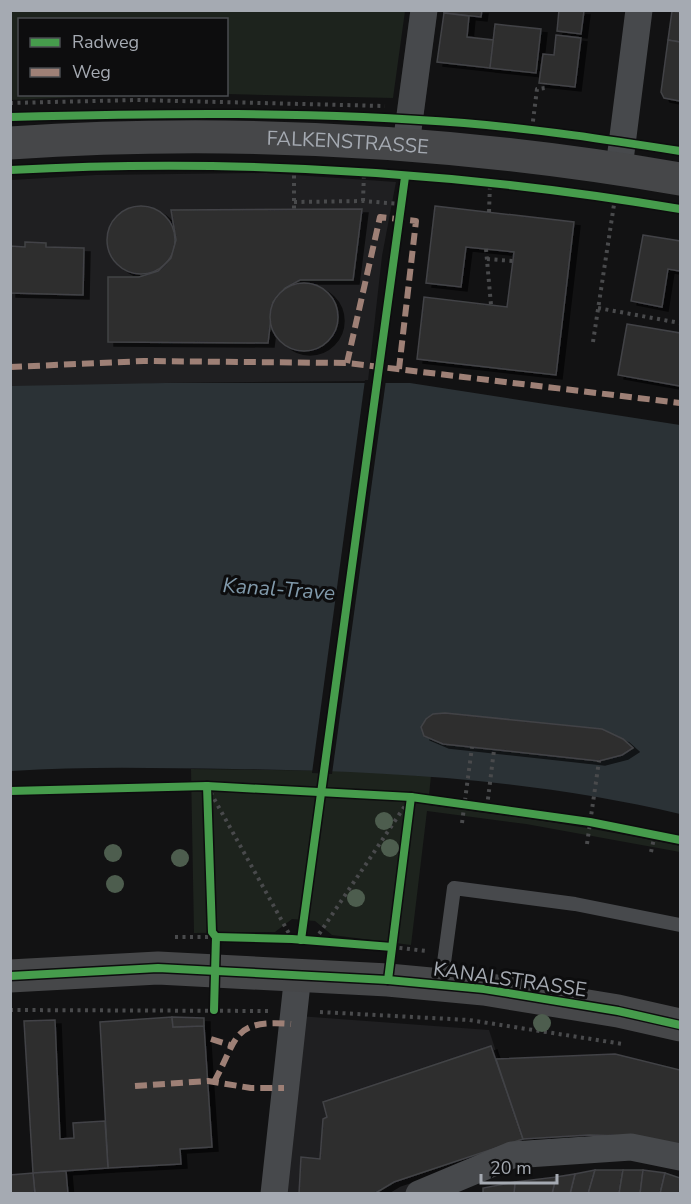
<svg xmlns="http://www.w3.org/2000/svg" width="691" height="1204" font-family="'Nunito Sans',sans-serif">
	<defs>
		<filter id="shadow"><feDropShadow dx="6" dy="4" stdDeviation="0" flood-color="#0009"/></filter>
	</defs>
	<rect width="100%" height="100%" fill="#121213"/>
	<g fill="#1f1f21">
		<polygon points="266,173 396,182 382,256 368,381 165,383 11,391 11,180 96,175"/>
		<polygon points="285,1015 489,1030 531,1159 449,1193 267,1194"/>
	</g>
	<g fill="#1d231d">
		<polygon points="10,11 11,10 405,11 393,98 227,94 226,20 20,20 20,94 125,95 11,100"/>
		<path d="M191,769L349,771L431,776L428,805C513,816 597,828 680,846V852L526,824L427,811L411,945L332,935L315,921L292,919L275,932L194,933Z"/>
	</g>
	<path fill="#2b3236" d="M165,383H410L680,425V814C533,779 384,771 233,769C160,768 84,766 11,771V386Z"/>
	<polygon fill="#121213" points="365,380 386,380 332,774 312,773"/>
	<g fill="#2d2d2e" stroke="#424346" stroke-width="1.5" filter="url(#shadow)">
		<polygon points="444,10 482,10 481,17 444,13"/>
		<polygon points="559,10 584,11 581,34 557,31"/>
		<polygon points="672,11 680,12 680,42 668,40"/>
		<polygon points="444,13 469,16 467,37 494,40 490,68 437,62"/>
		<polygon points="495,24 541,29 536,73 490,68"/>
		<polygon points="556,35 581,38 575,87 539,83 543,54 554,55"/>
		<polygon points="668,40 680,42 680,101 664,98 661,92"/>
		<circle cx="141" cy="240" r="34"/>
		<polygon points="435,206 574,222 556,375 417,359 424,297 507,307 514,252 466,247 461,287 426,283"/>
		<polygon points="362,209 353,280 300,280 285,288 273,302 268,343 108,342 108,277 139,277 158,271 171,258 176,240 171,210"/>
		<polygon points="643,235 680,241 680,271 668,269 662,307 631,301"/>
		<polygon points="25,242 46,243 46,247 84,248 83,295 10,293 10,246 25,247"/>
		<circle cx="304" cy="317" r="34"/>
		<polygon points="627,324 680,333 680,386 618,375"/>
		<polygon points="445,713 602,729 623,739 633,748 622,755 599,761 443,744 424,736 421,727 426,719 433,714"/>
		<polygon points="172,1017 173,1027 204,1026 212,1147 180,1149 181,1164 108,1168 100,1022"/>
		<polygon points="172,1017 204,1018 204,1026 173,1027"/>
		<polygon points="55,1020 60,1139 74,1138 73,1123 105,1121 108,1168 33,1173 24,1021"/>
		<polygon points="491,1046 523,1139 394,1182 374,1194 299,1194 301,1157 320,1159 323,1119 327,1117 323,1102"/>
		<polygon points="615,1054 680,1070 680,1147 625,1136 589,1135 523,1139 496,1059"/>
		<polygon points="595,1170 588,1194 570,1194 575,1174"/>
		<polygon points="595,1170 623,1170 619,1194 588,1194"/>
		<polygon points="623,1170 643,1170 640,1194 619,1194"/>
		<polygon points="643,1170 665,1173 660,1194 640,1194"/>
		<polygon points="66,1171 68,1194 35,1194 33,1173"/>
		<polygon points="33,1173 35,1194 10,1194 10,1175"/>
		<polygon points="665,1173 680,1178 680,1194 660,1194"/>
		<polygon points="575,1174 570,1194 552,1194 556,1177"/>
		<polygon points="556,1177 552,1194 514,1194 515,1182"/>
		<polygon points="515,1182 514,1194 483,1194 483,1188"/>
	</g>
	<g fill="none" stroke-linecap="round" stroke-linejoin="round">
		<g stroke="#494a4c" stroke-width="4" stroke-dasharray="3 4.5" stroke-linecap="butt">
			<polyline points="10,103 137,100 385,106"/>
			<polyline points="532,129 537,89 545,88 545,83"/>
			<polyline points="294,168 294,209"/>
			<polyline points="363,201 364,173"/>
			<polyline points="294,202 363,201 400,204"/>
			<polyline points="489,212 490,184"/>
			<polyline points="486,249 491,305"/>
			<polyline points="487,259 513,261"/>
			<polyline points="598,308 680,323"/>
			<polyline points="593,342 615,198"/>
			<polyline points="207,786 292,939"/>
			<polyline points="487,807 494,750"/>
			<polyline points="462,823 472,747"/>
			<polyline points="587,844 599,761"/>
			<polyline points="651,852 655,834"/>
			<polyline points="175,937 216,937"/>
			<polyline points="315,940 411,797"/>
			<polyline points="392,947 426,951"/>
			<polyline points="10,1010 268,1011"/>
			<polyline points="320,1012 469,1020 623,1044"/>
		</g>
		<polyline stroke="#47494c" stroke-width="14" points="441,985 454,888 575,904 680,925"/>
		<g stroke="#47494c" stroke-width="27">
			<polyline points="406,145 424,10"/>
			<polyline points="619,168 639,10"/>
			<polyline points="274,1194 298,974"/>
			<polyline points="419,1194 512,1155 631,1147 680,1157"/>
		</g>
		<g stroke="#464749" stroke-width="33">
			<path id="s1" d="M10,143C233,128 461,141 680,179"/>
			<polyline points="10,976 158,968 388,980 484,989 618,1011 680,1025"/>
		</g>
		<g stroke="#9e8076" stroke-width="6" stroke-dasharray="12 6" stroke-linecap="butt">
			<polyline points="347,363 380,217 416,221 399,369"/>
			<polyline points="10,367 144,361 347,363 680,403"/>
			<polyline points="211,1039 230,1045"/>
			<path d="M214,1082C238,1039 231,1019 291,1024"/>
			<polyline points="135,1086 208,1081 251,1088 284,1088"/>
		</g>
		<g stroke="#0d0d0e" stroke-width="11">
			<g id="cycleway">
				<path d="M10,117C162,113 313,111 464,123C537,129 609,140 680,151"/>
				<path d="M10,170C234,158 460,172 680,209"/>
				<polyline points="207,786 212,932 216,937 214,1010"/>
				<polyline points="10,791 207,786 411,797 590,822 680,840"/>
				<polyline points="216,937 292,939 392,947"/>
				<polyline points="301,940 405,177"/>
				<polyline points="10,976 158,968 388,980 484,989 618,1011 680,1025"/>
				<polyline points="388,980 411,797"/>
			</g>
		</g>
		<use href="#cycleway" stroke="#469c4c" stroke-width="8"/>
	</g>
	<g fill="#4d5d4e">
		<circle cx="384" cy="821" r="9"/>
		<circle cx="390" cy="848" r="9"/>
		<circle cx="113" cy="853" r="9"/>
		<circle cx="180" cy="858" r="9"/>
		<circle cx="115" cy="884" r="9"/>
		<circle cx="356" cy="898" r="9"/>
		<circle cx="542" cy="1023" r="9"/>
	</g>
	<g text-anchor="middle" stroke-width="6" stroke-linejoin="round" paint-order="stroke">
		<g font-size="20" fill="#a5aab2" stroke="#0d0d0e">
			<text dy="7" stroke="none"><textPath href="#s1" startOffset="338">FALKENSTRASSE</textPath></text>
			<text transform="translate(510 979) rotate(8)" y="7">KANALSTRASSE</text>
		</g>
		<g font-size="21" font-style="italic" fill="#8099aa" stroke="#0d0d0e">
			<text transform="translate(279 589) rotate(4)" y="7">Kanal-Trave</text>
		</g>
	</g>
	<rect width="691" height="1204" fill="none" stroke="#a5aab2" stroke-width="24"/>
	<rect x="18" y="18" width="210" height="78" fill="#0d0d0e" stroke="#4a4c50" stroke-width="1.5"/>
	<rect x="30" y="38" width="30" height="9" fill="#469c4c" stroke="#4a4c50" stroke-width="1.5"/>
	<text x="72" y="48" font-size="18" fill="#a5aab2">Radweg</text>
	<rect x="30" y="68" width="30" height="9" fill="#9e8076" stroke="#4a4c50" stroke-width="1.5"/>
	<text x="72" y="78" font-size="18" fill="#a5aab2">Weg</text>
	<path d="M481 1174v9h76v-9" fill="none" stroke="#a5aab2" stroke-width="3"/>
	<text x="490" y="1174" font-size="18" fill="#a5aab2" stroke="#0d0d0e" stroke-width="4.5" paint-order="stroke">20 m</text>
</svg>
